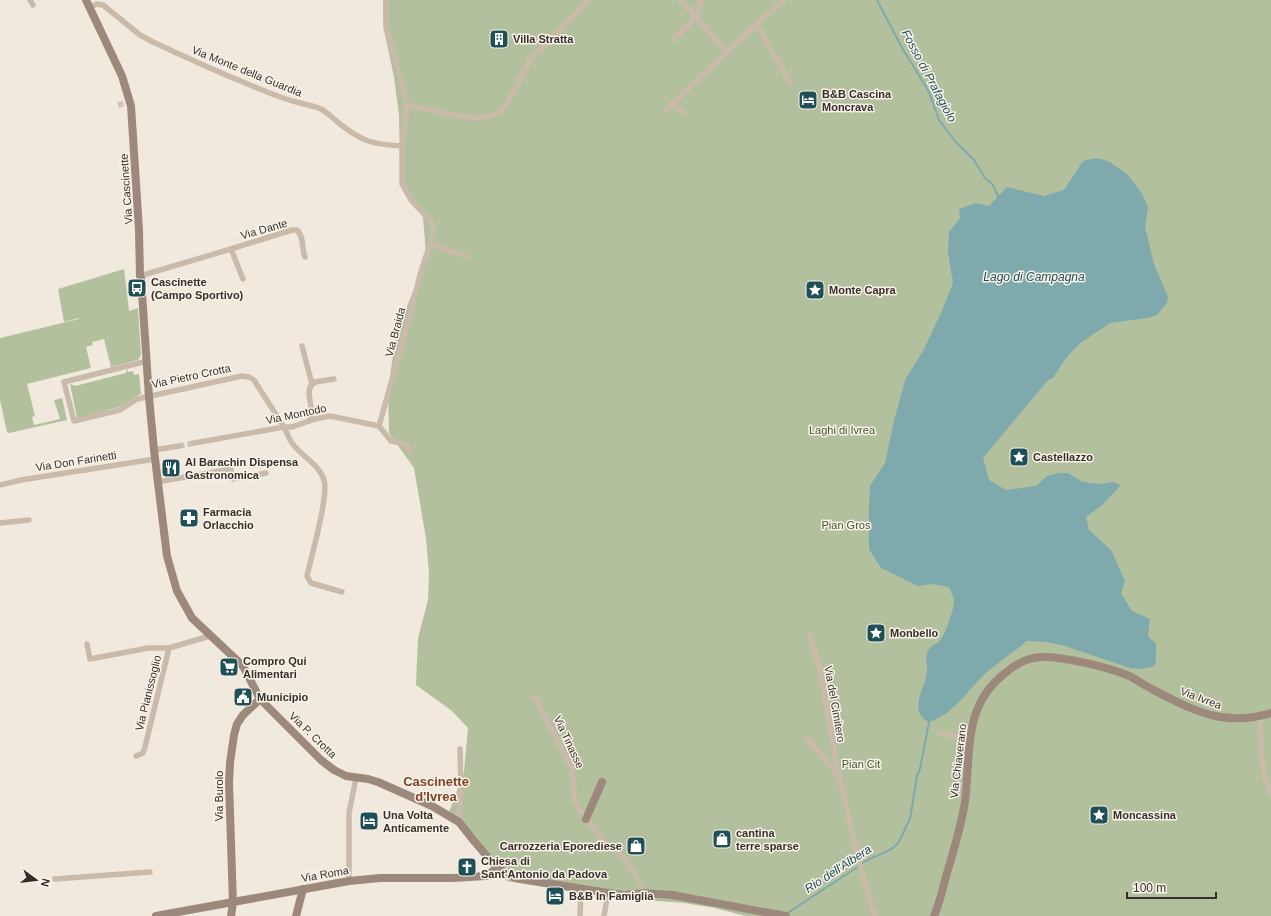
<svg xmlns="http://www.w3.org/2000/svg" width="1271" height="916" font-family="Arial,sans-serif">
	<rect width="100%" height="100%" fill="#f1e9de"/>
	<g fill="#b3c09e">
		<polygon points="383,0 1271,0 1271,916 745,916 715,908 684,903 607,897 507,881 478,850 448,815 464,772 468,728 452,711 416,685 418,638 428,600 429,573 426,538 414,468 389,433 388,390 394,348 404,314 416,284 426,254 423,217 402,186 400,161 399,116 394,77 384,30"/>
		<polygon points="124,269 129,311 138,308 141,355 138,360 111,367 104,339 92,342 93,345 86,347 91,368 27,384 35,416 32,417 34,425 60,419 54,400 62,398 67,420 9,433 7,432 0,400 0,338 79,319 79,318 64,322 58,289"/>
		<polygon points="127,368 128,372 133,371 134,375 139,374 141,394 133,398 123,406 77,418 70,384 75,386 126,373"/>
	</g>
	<path fill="#7ea9ad" d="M1096,158L1108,161L1128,175L1142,194L1148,207L1145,227L1154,264L1168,297L1167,303L1157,315L1148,318L1110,323L1079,344L1066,358L1053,378L1048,380L983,458L989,480L1006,490L1036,486L1047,476L1059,473H1068L1083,482L1101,484L1113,482L1121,485L1102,505L1086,517L1089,530L1111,550L1125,581L1121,593L1132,611L1150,619L1148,636L1156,644V659L1155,666L1141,669L1130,668L1065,646L1047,642L1027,641C1014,652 1000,661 987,672C968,689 954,715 928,722C908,709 925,689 927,672C928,664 924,659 928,651C930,645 938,644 941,639C946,632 954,609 954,601C954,597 951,591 949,587L933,584L918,586L881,568L869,549V504L870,486L885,463L894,421L905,380L923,351L941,313L953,283L948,252L949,232L960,218L959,209L976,203L989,206L1007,187L1044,196L1064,190L1083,161Z"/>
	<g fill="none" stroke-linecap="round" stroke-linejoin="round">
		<g stroke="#7ea9ad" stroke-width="2">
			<polyline points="877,0 901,46 929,92 939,120 955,141 974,160 985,178 993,185 998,196"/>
			<path d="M786,914L856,868C866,857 883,856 894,847C903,840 904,828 910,819L917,776L920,769L929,722"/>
		</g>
		<g stroke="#ccc4ba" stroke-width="5.5" stroke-dasharray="5.5 3" stroke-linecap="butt">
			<polyline points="118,105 126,103"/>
			<polyline points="179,446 194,443"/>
		</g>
		<g stroke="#c9baaa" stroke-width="5.5">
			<polyline points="30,0 33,5"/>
			<polyline points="680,0 727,52"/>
			<path d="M90,7L97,4L103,5L140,35L151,41C193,61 236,80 280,97C293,102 308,104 321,109C328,113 334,119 340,124C363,142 372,144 402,146"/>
			<polyline points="756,24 790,82"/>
			<polyline points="674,39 696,18 701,1"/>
			<polyline points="673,103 683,113"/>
			<path d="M407,106C437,107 484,133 507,104L532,56L544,47L588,0"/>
			<polyline points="665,111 763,18 784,0"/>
			<polyline points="430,244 466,256"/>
			<path d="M231,249L292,230H297C305,238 301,248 305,257"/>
			<polyline points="140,276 231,249 243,279"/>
			<polyline points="302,346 312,384"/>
			<path d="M147,361L64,382L74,421L120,410L137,399L242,376L249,377L254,380C264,396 274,411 284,427C287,432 288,438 292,443C301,456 319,464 324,480C329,496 311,557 307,576L311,583L342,592"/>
			<polyline points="309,421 312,414 309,394 310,387 315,382 334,379"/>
			<polyline points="379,426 409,319 420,275 433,234 433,226 429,219 411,200 402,184 402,146 407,106 405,94 386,27 386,0"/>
			<polyline points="379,426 391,441 405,444 410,451"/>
			<polyline points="194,443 284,427 292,427 315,419 330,416 379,426"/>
			<polyline points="154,450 179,446"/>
			<polyline points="157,482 231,469 233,479 266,473"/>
			<polyline points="0,485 21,480 155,459"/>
			<polyline points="0,523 29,520"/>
			<polyline points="810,635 819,665 838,772"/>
			<polyline points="87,644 90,659 148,648 169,648"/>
			<polyline points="535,697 572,769 575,803 606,844 626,859 645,893"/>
			<path d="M1260,715C1260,741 1260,770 1271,794"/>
			<polyline points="940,733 970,739"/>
			<polyline points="808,739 839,776 859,862 875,916"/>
			<polyline points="136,756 143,753 145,747 169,648 210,636"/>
			<polyline points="459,822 461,790 460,749"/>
			<polyline points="55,879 150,872"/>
			<polyline points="349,881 349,813 356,778"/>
			<polyline points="580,916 581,889"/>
			<polyline points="604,916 608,893"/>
		</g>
		<g stroke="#9d897b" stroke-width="8">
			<polyline points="86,0 122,76 131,106 139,230 140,276 141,278 149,397 154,450 167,556 177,591 192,618 243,666 260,699 321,760 334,770 346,776 368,779 378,782 432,806 459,822 474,841 497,868 515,878 608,893 625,895 645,893 672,895 786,916"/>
			<polyline points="586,819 602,782"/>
			<polyline points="156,916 349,881 380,878 453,878 486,876 497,868"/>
			<polyline points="231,916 233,903 229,783 230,763 234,735 237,724 243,715 260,699"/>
			<polyline points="296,916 303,889"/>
			<path d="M934,916C940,902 943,887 947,873C954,850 961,826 965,802C971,755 962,707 1004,674C1015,664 1026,658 1041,657C1062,656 1107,667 1127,675C1134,678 1141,683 1148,687C1190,709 1223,728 1271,713"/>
		</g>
	</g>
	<defs>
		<g id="building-square" transform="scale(1)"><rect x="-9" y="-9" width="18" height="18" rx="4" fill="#205057" stroke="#f9f3ea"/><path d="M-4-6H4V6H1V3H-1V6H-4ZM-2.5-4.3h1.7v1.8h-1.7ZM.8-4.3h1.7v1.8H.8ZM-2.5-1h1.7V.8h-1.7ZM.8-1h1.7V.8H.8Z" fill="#fff"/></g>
		<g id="hotel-square" transform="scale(1)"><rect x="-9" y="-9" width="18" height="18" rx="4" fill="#205057" stroke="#f9f3ea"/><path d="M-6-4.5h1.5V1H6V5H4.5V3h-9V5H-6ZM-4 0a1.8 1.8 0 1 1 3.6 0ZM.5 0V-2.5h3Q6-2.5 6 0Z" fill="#fff"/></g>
		<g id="bus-square" transform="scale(1)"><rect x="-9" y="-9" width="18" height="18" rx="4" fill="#205057" stroke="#f9f3ea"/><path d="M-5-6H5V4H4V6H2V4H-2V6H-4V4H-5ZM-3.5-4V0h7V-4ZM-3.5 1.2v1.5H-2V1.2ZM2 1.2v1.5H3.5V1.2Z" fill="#fff"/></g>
		<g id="sight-square" transform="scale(1)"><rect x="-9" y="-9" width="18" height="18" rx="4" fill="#205057" stroke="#f9f3ea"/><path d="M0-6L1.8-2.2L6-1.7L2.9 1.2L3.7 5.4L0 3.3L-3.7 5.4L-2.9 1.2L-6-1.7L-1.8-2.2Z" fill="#fff"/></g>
		<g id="restaurant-square" transform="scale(1)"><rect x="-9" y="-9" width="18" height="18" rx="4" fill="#205057" stroke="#f9f3ea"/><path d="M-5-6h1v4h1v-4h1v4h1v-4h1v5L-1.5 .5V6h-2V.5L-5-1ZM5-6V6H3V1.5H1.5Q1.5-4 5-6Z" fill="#fff"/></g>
		<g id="pharmacy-square" transform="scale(1)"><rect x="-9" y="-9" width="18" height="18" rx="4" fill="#205057" stroke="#f9f3ea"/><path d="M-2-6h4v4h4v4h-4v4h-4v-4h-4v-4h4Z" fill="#fff"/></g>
		<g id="supermarket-square" transform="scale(1)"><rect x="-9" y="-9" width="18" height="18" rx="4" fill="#205057" stroke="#f9f3ea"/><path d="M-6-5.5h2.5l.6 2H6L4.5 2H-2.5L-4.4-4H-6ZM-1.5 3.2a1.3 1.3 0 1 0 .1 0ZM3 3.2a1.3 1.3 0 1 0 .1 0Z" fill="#fff"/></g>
		<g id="civic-square" transform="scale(1)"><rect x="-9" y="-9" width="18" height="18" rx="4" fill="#205057" stroke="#f9f3ea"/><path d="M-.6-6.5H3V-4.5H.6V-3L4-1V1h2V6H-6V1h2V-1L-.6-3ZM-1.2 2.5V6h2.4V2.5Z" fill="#fff"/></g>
		<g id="shop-square" transform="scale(1)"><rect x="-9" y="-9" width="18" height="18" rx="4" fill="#205057" stroke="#f9f3ea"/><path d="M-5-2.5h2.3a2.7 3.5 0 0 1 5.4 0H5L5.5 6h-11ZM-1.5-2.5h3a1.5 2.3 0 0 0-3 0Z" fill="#fff"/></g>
		<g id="church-square" transform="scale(1)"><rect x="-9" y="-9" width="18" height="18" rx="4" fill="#205057" stroke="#f9f3ea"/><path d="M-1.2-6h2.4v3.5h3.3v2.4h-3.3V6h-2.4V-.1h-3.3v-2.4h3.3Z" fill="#fff"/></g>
	</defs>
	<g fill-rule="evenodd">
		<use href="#building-square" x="499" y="39"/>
		<use href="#hotel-square" x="808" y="100"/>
		<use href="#bus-square" x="137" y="288"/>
		<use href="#sight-square" x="815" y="290"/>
		<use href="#sight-square" x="1019" y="457"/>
		<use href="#restaurant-square" x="171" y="468"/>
		<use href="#pharmacy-square" x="189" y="518"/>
		<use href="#sight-square" x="876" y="633"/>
		<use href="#supermarket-square" x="229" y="667"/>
		<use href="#civic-square" x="243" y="697"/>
		<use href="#sight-square" x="1099" y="815"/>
		<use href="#hotel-square" x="369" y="821"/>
		<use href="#shop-square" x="722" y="839"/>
		<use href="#shop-square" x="636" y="846"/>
		<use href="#church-square" x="467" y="867"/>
		<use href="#hotel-square" x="555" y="896"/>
	</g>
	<g text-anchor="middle" stroke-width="3" stroke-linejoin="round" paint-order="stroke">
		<g font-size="11" font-weight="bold" fill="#372e29" stroke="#f9f3ea" text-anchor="start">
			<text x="513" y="43">Villa Stratta</text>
			<text x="822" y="98">B&amp;B Cascina<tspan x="822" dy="13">Moncrava</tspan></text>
			<text x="151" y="286">Cascinette<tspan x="151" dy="13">(Campo Sportivo)</tspan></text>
			<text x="829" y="294">Monte Capra</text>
			<text x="1033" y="461">Castellazzo</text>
			<text x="185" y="466">Al Barachin Dispensa<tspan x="185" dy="13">Gastronomica</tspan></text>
			<text x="203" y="516">Farmacia<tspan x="203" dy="13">Orlacchio</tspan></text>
			<text x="890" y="637">Monbello</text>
			<text x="243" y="665">Compro Qui<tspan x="243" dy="13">Alimentari</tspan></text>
			<text x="257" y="701">Municipio</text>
			<text x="383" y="819">Una Volta<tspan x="383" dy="13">Anticamente</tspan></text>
			<text x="1113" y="819">Moncassina</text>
			<text x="736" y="837">cantina<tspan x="736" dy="13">terre sparse</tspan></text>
			<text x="622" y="850" text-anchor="end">Carrozzeria Eporediese</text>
			<text x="481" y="865">Chiesa di<tspan x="481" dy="13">Sant'Antonio da Padova</tspan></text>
			<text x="569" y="900">B&amp;B In Famiglia</text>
		</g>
		<g font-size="11" fill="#372e29" stroke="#f9f3ea">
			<text transform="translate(247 71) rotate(22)" y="4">Via Monte della Guardia</text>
			<text transform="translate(126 189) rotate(-94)" y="4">Via Cascinette</text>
			<text transform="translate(264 229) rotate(-16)" y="4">Via Dante</text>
			<text transform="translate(395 332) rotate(-75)" y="4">Via Braida</text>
			<text transform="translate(191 376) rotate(-12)" y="4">Via Pietro Crotta</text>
			<text transform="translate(296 414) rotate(-12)" y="4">Via Montodo</text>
			<text transform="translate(76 461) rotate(-9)" y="4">Via Don Farinetti</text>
			<text transform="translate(148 693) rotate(-76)" y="4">Via Pianissoglio</text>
			<text transform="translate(1201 698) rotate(21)" y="4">Via Ivrea</text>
			<text transform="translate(835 704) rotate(80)" y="4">Via del Cimitero</text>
			<text transform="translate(313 735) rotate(44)" y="4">Via P. Crotta</text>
			<text transform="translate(569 742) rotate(65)" y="4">Via Tinasse</text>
			<text transform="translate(958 761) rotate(-83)" y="4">Via Chiaverano</text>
			<text transform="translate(219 796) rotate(-90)" y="4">Via Burolo</text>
			<text transform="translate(325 874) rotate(-10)" y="4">Via Roma</text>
		</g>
		<g font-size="11" fill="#44542e" stroke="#f9f3ea">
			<text x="842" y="434">Laghi di Ivrea</text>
			<text x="846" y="529">Pian Gros</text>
			<text x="861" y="768">Pian Cit</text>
		</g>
		<g font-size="12" font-style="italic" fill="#205057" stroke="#f9f3ea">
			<text transform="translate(929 76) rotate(62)" y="4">Fosso di Prafagiolo</text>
			<text x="1034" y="281">Lago di Campagna</text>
			<text transform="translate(838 869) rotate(-33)" y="4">Rio dell'Albera</text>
		</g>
		<g font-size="13" font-weight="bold" fill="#824126" stroke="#f9f3ea">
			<text x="436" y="786">Cascinette<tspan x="436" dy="15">d'Ivrea</tspan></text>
		</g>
	</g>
	<g transform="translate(36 880) rotate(105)" stroke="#f9f3ea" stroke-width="3" paint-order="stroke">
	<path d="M0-3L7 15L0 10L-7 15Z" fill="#372e29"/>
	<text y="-6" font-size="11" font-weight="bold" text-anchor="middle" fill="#372e29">N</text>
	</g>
	<path d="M1127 892v6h89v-6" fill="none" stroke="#372e29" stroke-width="2"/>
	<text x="1133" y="892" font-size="12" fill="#372e29" stroke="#f9f3ea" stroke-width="3" paint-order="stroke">100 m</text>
</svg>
